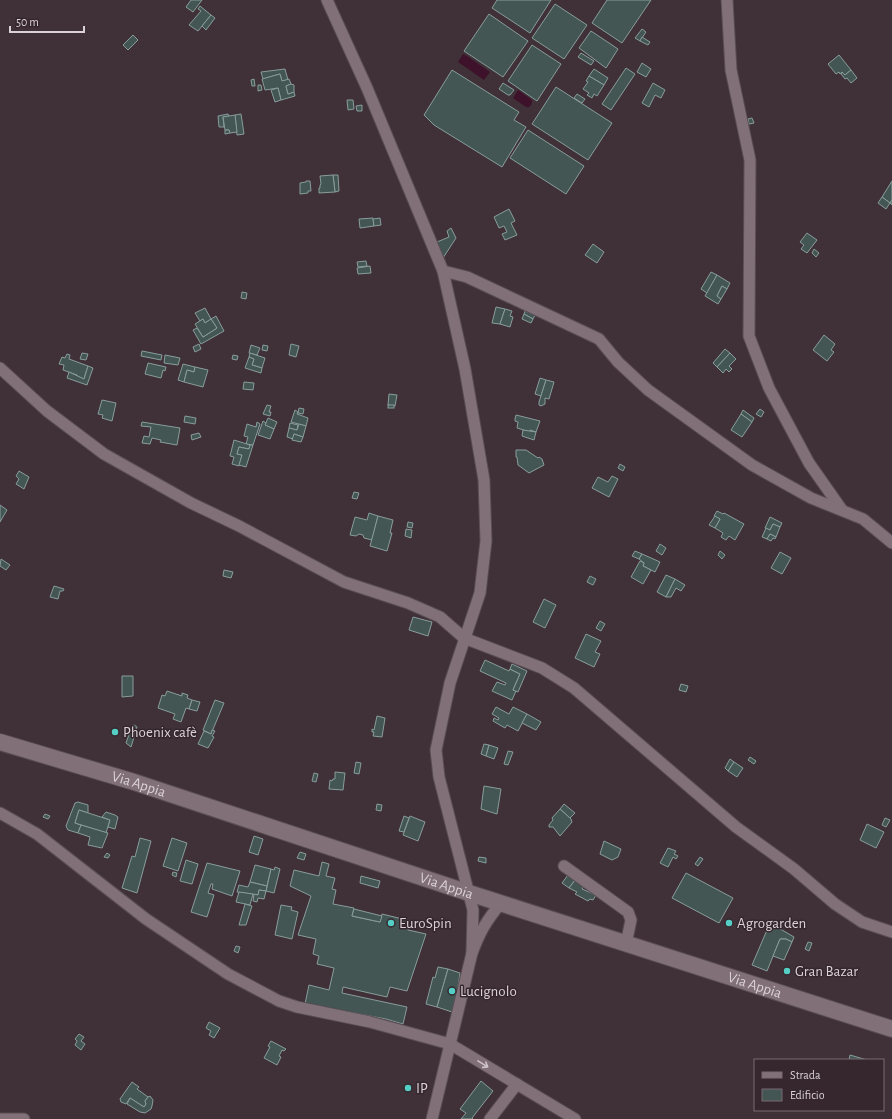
<svg xmlns="http://www.w3.org/2000/svg" width="892" height="1119" font-family="'Alegreya Sans',sans-serif">
	<rect width="100%" height="100%" fill="#403138"/>
	<g fill="#3d122a">
		<polygon points="463,54 467,56 490,72 484,80 458,62"/>
		<path d="M518,90L532,100C532,104 531,108 526,107L513,98Z"/>
	</g>
	<g fill="#435654" stroke="#889d9b">
		<polygon points="191,0 202,0 193,12 186,7"/>
		<polygon points="497,0 551,0 530,33 492,8"/>
		<polygon points="607,0 651,0 622,43 592,23"/>
		<polygon points="555,4 587,25 564,59 532,38"/>
		<polygon points="200,6 211,15 198,31 189,25 201,11 198,9"/>
		<polygon points="489,14 528,41 503,77 464,51"/>
		<polygon points="211,15 215,18 206,30 202,26"/>
		<polygon points="642,29 646,32 640,41 635,38"/>
		<polygon points="591,31 618,49 606,68 579,48"/>
		<polygon points="133,35 138,40 128,50 123,45"/>
		<polygon points="642,37 650,42 648,45 640,41"/>
		<polygon points="532,45 561,64 537,101 508,81"/>
		<polygon points="581,53 594,61 591,65 578,57"/>
		<polygon points="839,55 851,70 845,75 842,72 840,74 839,72 836,74 828,64"/>
		<polygon points="642,63 651,69 646,77 637,72"/>
		<polygon points="626,68 635,74 611,110 602,104"/>
		<polygon points="285,69 288,80 282,81 280,74 263,79 261,72"/>
		<polygon points="594,69 608,78 604,85 589,76"/>
		<polygon points="452,70 519,112 514,120 526,127 502,167 434,125 424,115"/>
		<polygon points="851,70 857,78 851,83 847,78 845,79 841,74 842,72 845,75"/>
		<polygon points="280,74 282,81 289,79 291,84 286,86 288,94 294,92 295,96 281,100 278,88 265,90 262,79"/>
		<polygon points="589,76 604,85 597,96 594,94 592,98 587,95 589,93 583,89 588,82 586,81"/>
		<polygon points="254,79 255,86 252,86 251,80"/>
		<polygon points="503,83 514,90 510,95 508,95 499,89"/>
		<polygon points="653,83 665,90 661,98 655,95 649,107 642,103"/>
		<polygon points="291,84 294,85 294,92 288,94 286,86"/>
		<polygon points="258,85 261,85 262,90 258,91"/>
		<polygon points="556,87 612,123 588,160 532,124"/>
		<polygon points="278,88 281,100 275,102 271,90"/>
		<polygon points="577,94 585,99 582,103 574,98"/>
		<polygon points="347,100 353,100 354,109 348,110"/>
		<polygon points="362,105 362,111 357,111 356,106"/>
		<polygon points="228,114 229,116 223,117 224,127 219,127 218,116"/>
		<polygon points="241,114 244,134 237,135 235,115"/>
		<polygon points="235,115 237,132 230,133 229,130 225,130 223,117"/>
		<polygon points="752,118 754,123 749,124 748,119"/>
		<polygon points="225,130 229,130 230,133 225,134"/>
		<polygon points="528,130 584,166 566,194 510,158"/>
		<polygon points="333,175 338,175 339,191 335,192"/>
		<polygon points="333,175 335,192 319,193 319,188 320,188 320,185 321,184 320,176"/>
		<polygon points="306,181 310,181 311,191 308,191 308,193 300,194 300,183 306,182"/>
		<polygon points="892,181 892,200 890,203 882,197"/>
		<polygon points="882,197 890,203 892,200 892,205 890,203 886,209 878,203"/>
		<polygon points="509,209 515,221 511,223 517,235 505,240 502,234 507,232 504,226 499,228 494,217"/>
		<polygon points="373,218 374,226 360,228 359,219"/>
		<polygon points="380,218 381,225 374,226 373,219"/>
		<polygon points="451,228 456,238 443,258 437,242 449,237 447,231"/>
		<polygon points="807,233 817,240 807,253 801,249 804,245 800,242"/>
		<polygon points="593,244 604,252 597,263 585,255"/>
		<polygon points="814,249 819,253 816,257 812,253"/>
		<polygon points="366,261 367,266 358,267 357,262"/>
		<polygon points="370,266 371,273 358,274 357,268"/>
		<polygon points="711,272 717,275 707,293 701,289"/>
		<polygon points="717,275 730,283 727,289 722,286 717,296 721,299 718,304 705,296"/>
		<polygon points="722,286 727,289 721,299 717,296"/>
		<polygon points="242,292 247,293 246,299 241,298"/>
		<polygon points="496,307 505,309 500,324 492,323"/>
		<polygon points="205,308 211,319 205,323 203,319 200,321 195,313"/>
		<polygon points="505,309 512,311 510,316 513,317 510,327 500,324"/>
		<polygon points="525,311 535,315 533,319 524,314"/>
		<polygon points="524,314 533,319 531,323 522,319"/>
		<polygon points="216,316 224,331 201,344 193,330 197,328 203,337 217,328 211,319"/>
		<polygon points="203,319 205,323 211,319 217,328 203,337 195,324"/>
		<polygon points="824,335 835,344 831,350 834,352 827,361 813,350"/>
		<polygon points="199,344 201,349 195,352 193,347"/>
		<polygon points="291,344 299,346 296,357 289,355"/>
		<polygon points="251,345 260,348 257,355 249,353"/>
		<polygon points="263,345 268,346 267,351 262,350"/>
		<polygon points="725,349 730,353 717,367 713,363"/>
		<polygon points="142,351 162,355 161,360 141,356"/>
		<polygon points="82,353 88,354 86,360 80,359"/>
		<polygon points="250,353 265,358 262,368 252,365 254,359 249,357"/>
		<polygon points="730,353 736,359 729,366 732,369 729,372 726,369 723,373 717,367"/>
		<polygon points="67,354 70,355 69,359 88,366 84,379 77,376 77,375 63,370 64,365 59,364 62,357 65,358"/>
		<polygon points="165,355 180,358 178,365 164,363"/>
		<polygon points="233,355 238,356 237,360 232,359"/>
		<polygon points="249,357 254,359 252,365 262,368 261,373 245,368"/>
		<polygon points="148,363 166,367 165,371 163,370 161,378 145,374"/>
		<polygon points="183,364 195,367 194,372 187,370 184,382 178,380"/>
		<polygon points="88,366 93,368 87,385 67,378 69,372 84,379"/>
		<polygon points="195,367 208,370 203,387 184,382 187,370 194,372"/>
		<polygon points="540,378 546,380 541,396 535,394"/>
		<polygon points="546,380 554,382 549,399 545,398 545,404 541,406 539,405 539,402"/>
		<polygon points="244,382 254,383 253,390 243,389"/>
		<polygon points="389,394 397,395 395,406 388,405"/>
		<polygon points="102,400 116,403 112,421 102,418 103,415 98,414"/>
		<polygon points="267,405 271,406 269,412 271,412 270,416 263,414"/>
		<rect x="388" y="405" width="6" height="3"/>
		<polygon points="299,408 304,409 303,414 298,413"/>
		<polygon points="760,409 764,412 761,417 756,414"/>
		<polygon points="295,410 298,412 297,414 308,418 306,426 291,422"/>
		<polygon points="743,410 754,418 752,422 741,414"/>
		<polygon points="741,414 752,422 742,437 731,430"/>
		<polygon points="516,415 540,421 536,432 530,430 530,432 517,428 518,422 515,421 515,419"/>
		<polygon points="185,416 196,418 195,424 184,422"/>
		<polygon points="268,418 277,422 274,429 265,425"/>
		<polygon points="263,421 266,423 265,425 274,429 270,439 258,435"/>
		<polygon points="142,422 180,428 177,445 160,442 161,440 152,438 150,444 142,443 144,436 149,437 151,427 141,426"/>
		<polygon points="257,422 260,424 253,445 246,444 248,437 244,436 247,424 256,427"/>
		<polygon points="290,423 298,425 297,430 289,428"/>
		<polygon points="299,424 306,426 303,437 294,434 293,439 287,437 289,428 297,430"/>
		<polygon points="523,430 536,432 534,440 522,436"/>
		<polygon points="199,433 201,437 192,440 191,435"/>
		<polygon points="294,434 303,437 301,442 292,440"/>
		<polygon points="234,440 250,445 249,449 239,447 237,454 242,455 239,466 232,464 234,457 230,456"/>
		<polygon points="250,445 253,445 246,467 239,465 242,455 237,454 239,447 249,449"/>
		<polygon points="516,450 526,450 538,458 539,457 542,459 544,465 529,473 518,465 517,457 516,457"/>
		<polygon points="620,464 625,467 623,471 618,468"/>
		<polygon points="19,471 29,477 24,489 16,484 19,479 16,476"/>
		<polygon points="612,476 618,479 609,497 592,488 598,477 608,482"/>
		<polygon points="354,492 359,493 357,499 352,498"/>
		<polygon points="0,505 7,510 0,522"/>
		<polygon points="717,511 723,514 724,513 744,524 735,540 729,536 726,540 721,537 723,533 715,528 720,519 714,516"/>
		<polygon points="369,513 378,516 372,540 364,538 363,535 359,534 356,536 350,535 355,517 367,520"/>
		<polygon points="378,516 393,520 390,533 392,533 387,551 370,546"/>
		<polygon points="715,516 720,519 715,528 709,525"/>
		<polygon points="770,517 782,523 780,527 773,524 770,530 765,528"/>
		<polygon points="408,522 413,523 412,528 407,527"/>
		<polygon points="773,524 780,527 776,537 770,534 767,539 762,537 766,528 770,530"/>
		<polygon points="406,529 412,530 411,538 405,536"/>
		<polygon points="770,534 776,537 775,539 773,538 771,541 767,539"/>
		<polygon points="660,544 666,548 662,555 656,551"/>
		<polygon points="635,551 642,554 639,559 632,556"/>
		<polygon points="720,551 725,555 722,559 718,555"/>
		<polygon points="780,552 791,558 782,574 771,568"/>
		<polygon points="642,554 660,562 655,572 643,566 644,563 639,559"/>
		<polygon points="1,559 10,565 6,570 0,566"/>
		<polygon points="640,561 644,563 643,566 651,570 643,584 631,577"/>
		<polygon points="224,570 233,572 231,578 223,576"/>
		<polygon points="666,575 675,579 666,597 657,592"/>
		<polygon points="590,576 596,579 593,585 587,582"/>
		<polygon points="675,579 685,585 681,591 676,588 671,597 666,597"/>
		<polygon points="54,586 64,589 63,591 60,591 58,599 50,597"/>
		<polygon points="544,599 556,605 545,628 533,622"/>
		<polygon points="413,617 432,622 428,636 409,630"/>
		<polygon points="600,621 605,624 601,631 596,628"/>
		<polygon points="586,634 601,641 595,652 600,654 594,667 575,658"/>
		<polygon points="485,660 509,671 510,669 520,674 513,690 516,691 512,700 492,691 497,682 505,685 506,683 480,671"/>
		<polygon points="512,664 527,671 518,692 513,690 520,674 510,669"/>
		<polygon points="122,676 133,676 133,696 122,697"/>
		<polygon points="681,684 688,686 686,692 679,690"/>
		<polygon points="167,691 182,696 182,693 188,695 187,698 192,700 189,709 186,708 181,722 173,719 175,714 158,708 162,695 165,696"/>
		<polygon points="192,700 200,702 197,711 189,709"/>
		<polygon points="215,700 224,703 211,734 203,730"/>
		<polygon points="496,707 509,714 513,707 527,714 518,731 507,725 505,728 493,721 494,718 498,720 499,718 492,714"/>
		<polygon points="527,714 541,722 536,730 522,723"/>
		<polygon points="377,716 385,718 382,737 373,736 374,732 372,732 372,729 374,730"/>
		<polygon points="134,725 137,727 131,747 126,743 132,726"/>
		<polygon points="212,730 215,731 212,736 214,737 208,748 198,744 204,731 211,734"/>
		<polygon points="484,744 489,745 486,756 481,754"/>
		<polygon points="489,745 498,748 494,759 486,756"/>
		<polygon points="508,751 513,752 508,765 504,764"/>
		<polygon points="750,757 756,761 754,764 748,760"/>
		<polygon points="730,759 734,762 728,771 725,768"/>
		<polygon points="356,762 361,763 359,774 354,773"/>
		<polygon points="734,762 743,768 737,777 728,771"/>
		<polygon points="335,772 345,773 343,790 329,789 330,780 332,781 333,779 335,779"/>
		<polygon points="314,773 318,774 316,782 312,781"/>
		<polygon points="484,786 501,789 497,814 481,809"/>
		<polygon points="78,802 88,805 88,813 79,810 75,823 81,825 78,833 68,830 66,826 75,803"/>
		<polygon points="377,804 382,805 381,811 376,810"/>
		<polygon points="564,804 575,813 570,818 560,809"/>
		<polygon points="560,809 571,819 572,822 560,836 553,827 549,827 549,825 553,820 552,818"/>
		<polygon points="79,810 110,820 106,833 75,823"/>
		<polygon points="106,812 115,815 118,817 115,829 108,827 110,820 102,817"/>
		<polygon points="45,814 50,816 48,819 43,817"/>
		<polygon points="404,816 409,818 404,832 399,831"/>
		<polygon points="410,816 425,822 418,841 403,835"/>
		<polygon points="885,818 890,820 886,827 882,825"/>
		<polygon points="867,824 884,832 876,848 860,840"/>
		<polygon points="81,825 108,833 102,848 88,845 90,837 78,833"/>
		<polygon points="254,836 263,839 258,855 249,852"/>
		<polygon points="140,838 151,841 137,893 122,888 132,856 135,857"/>
		<polygon points="172,838 187,843 178,871 163,866"/>
		<polygon points="604,841 621,849 618,857 612,860 600,854"/>
		<polygon points="668,848 676,851 674,854 678,856 676,859 673,857 668,867 660,863"/>
		<polygon points="300,852 306,854 304,860 297,858"/>
		<polygon points="107,853 110,855 108,858 104,857"/>
		<polygon points="479,857 486,858 486,863 478,861"/>
		<polygon points="700,857 703,859 698,866 695,864"/>
		<polygon points="186,860 198,864 192,884 180,881"/>
		<polygon points="322,862 329,864 326,876 335,878 332,889 336,890 333,904 354,908 352,916 380,922 382,914 411,921 408,930 426,934 407,991 390,987 387,997 343,987 342,993 407,1007 403,1024 386,1019 305,1004 309,985 329,990 334,968 317,964 319,956 313,954 316,939 298,935 311,896 290,886 294,870 319,876"/>
		<polygon points="207,863 240,871 232,896 212,889 213,884 211,884 208,893 214,895 207,917 191,912"/>
		<polygon points="255,865 271,869 267,886 250,882"/>
		<polygon points="275,867 280,869 274,893 266,891 271,869 274,870"/>
		<polygon points="173,872 177,873 176,877 172,875"/>
		<polygon points="686,873 733,898 719,923 672,898"/>
		<polygon points="568,875 575,880 569,888 562,883"/>
		<polygon points="361,876 380,881 378,888 360,883"/>
		<polygon points="575,880 584,886 582,889 596,895 593,900 590,899 588,901 575,894 577,892 569,888"/>
		<polygon points="250,882 267,886 266,891 259,890 258,895 237,892 239,885 248,887"/>
		<polygon points="259,890 266,891 264,899 258,898 257,902 253,901 254,894 258,895"/>
		<polygon points="239,892 253,894 250,905 236,902"/>
		<polygon points="245,904 252,906 246,925 239,925"/>
		<polygon points="281,905 292,907 291,910 298,912 292,939 275,935"/>
		<polygon points="354,909 382,916 380,922 352,916"/>
		<polygon points="770,923 794,937 792,942 786,939 780,939 767,971 752,965"/>
		<polygon points="780,939 786,939 792,942 784,960 773,956"/>
		<polygon points="808,942 812,943 809,951 805,949"/>
		<polygon points="236,946 240,947 238,953 234,951"/>
		<polygon points="438,967 448,969 437,1007 426,1004 433,977 435,978"/>
		<polygon points="448,969 460,973 457,993 452,1012 437,1007"/>
		<polygon points="209,1022 220,1028 214,1038 209,1035 211,1031 206,1028"/>
		<polygon points="79,1034 84,1037 81,1041 85,1044 81,1050 75,1045 77,1041 75,1039"/>
		<polygon points="271,1041 286,1049 284,1051 282,1050 279,1056 281,1057 277,1065 264,1058 270,1047 268,1046"/>
		<polygon points="850,1055 867,1060 849,1060"/>
		<polygon points="481,1081 493,1091 472,1118 473,1119 461,1119 466,1113 460,1109"/>
		<polygon points="132,1082 139,1087 137,1089 148,1097 145,1101 146,1104 144,1107 130,1098 126,1104 121,1102 120,1099"/>
		<polygon points="150,1096 153,1100 152,1106 151,1109 145,1113 140,1112 127,1104 130,1098 144,1107 146,1104 145,1101 148,1097"/>
	</g>
	<g fill="none" stroke-linecap="round" stroke-linejoin="round">
		<g stroke="#594d53" stroke-width="13">
			<g id="street">
				<polyline points="327,0 367,88 443,271 465,369 484,480 486,541 480,593 450,683 436,750 439,777 473,910 472,953"/>
				<polyline points="727,0 731,70 750,160 749,336 769,388 809,463 842,510"/>
				<polyline points="443,271 467,277 599,339 618,362 648,390 752,465 811,498 863,519 892,543"/>
				<polyline points="0,368 47,411 104,454 191,503 239,526 344,582 408,603 440,617 464,638 542,668 574,688 736,827 794,869 835,904 862,922 892,932"/>
				<polyline points="0,813 37,834 146,919 228,974 279,1001 297,1007 370,1022 450,1044 575,1119"/>
				<polyline points="564,866 628,912 631,920 626,944"/>
				<polyline points="0,1119 24,1119"/>
				<path d="M432,1119L472,953C480,932 486,921 501,903"/>
				<polyline points="490,1119 517,1084"/>
			</g>
		</g>
		<g stroke="#594d53" stroke-width="18">
			<g id="secondary">
				<path id="s1" d="M0,742L134,782L469,893L892,1029"/>
			</g>
		</g>
		<use href="#street" stroke="#817078" stroke-width="11"/>
		<use href="#secondary" stroke="#817078" stroke-width="16"/>
	</g>
	<defs><path id="oneway-shaft" d="M-6 0H5M1.5-3L5.5 0L1.5 3" fill="none" stroke-width="1.6" stroke-linecap="round" stroke-linejoin="round"/></defs>
	<use stroke="#cec3c8" href="#oneway-shaft" transform="translate(483 1064) rotate(31)"/>
	<g fill="#55cec5" stroke="#36272e" stroke-width="1.5">
		<circle cx="115" cy="732" r="4"/>
		<circle cx="391" cy="923" r="4"/>
		<circle cx="729" cy="923" r="4"/>
		<circle cx="787" cy="971" r="4"/>
		<circle cx="452" cy="991" r="4"/>
		<circle cx="408" cy="1088" r="4"/>
	</g>
	<g text-anchor="middle" stroke-width="3" stroke-linejoin="round" paint-order="stroke">
		<g font-size="15" fill="#dbd2d6" stroke="#36272e" text-anchor="start">
			<text x="123" y="737">Phoenix cafè</text>
			<text x="399" y="928">EuroSpin</text>
			<text x="737" y="928">Agrogarden</text>
			<text x="795" y="976">Gran Bazar</text>
			<text x="460" y="996">Lucignolo</text>
			<text x="416" y="1093">IP</text>
		</g>
		<g font-size="15" fill="#dbd2d6" stroke="#36272e">
			<text dy="5" stroke="none"><textPath href="#s1" startOffset="145">Via Appia</textPath></text>
			<text dy="5" stroke="none"><textPath href="#s1" startOffset="469">Via Appia</textPath></text>
			<text dy="5" stroke="none"><textPath href="#s1" startOffset="793">Via Appia</textPath></text>
		</g>
	</g>
	<rect x="754" y="1059" width="130" height="52" fill="#36272e" stroke="#786b71"/>
	<rect x="762" y="1072" width="20" height="6" fill="#817078" stroke="#786b71"/>
	<text x="790" y="1079" font-size="12" fill="#dbd2d6">Strada</text>
	<rect x="762" y="1089" width="20" height="12" fill="#435654" stroke="#786b71"/>
	<text x="790" y="1099" font-size="12" fill="#dbd2d6">Edificio</text>
	<path d="M10 26v6h74v-6" fill="none" stroke="#dbd2d6" stroke-width="2"/>
	<text x="16" y="26" font-size="12" fill="#dbd2d6" stroke="#36272e" stroke-width="3" paint-order="stroke">50 m</text>
</svg>
